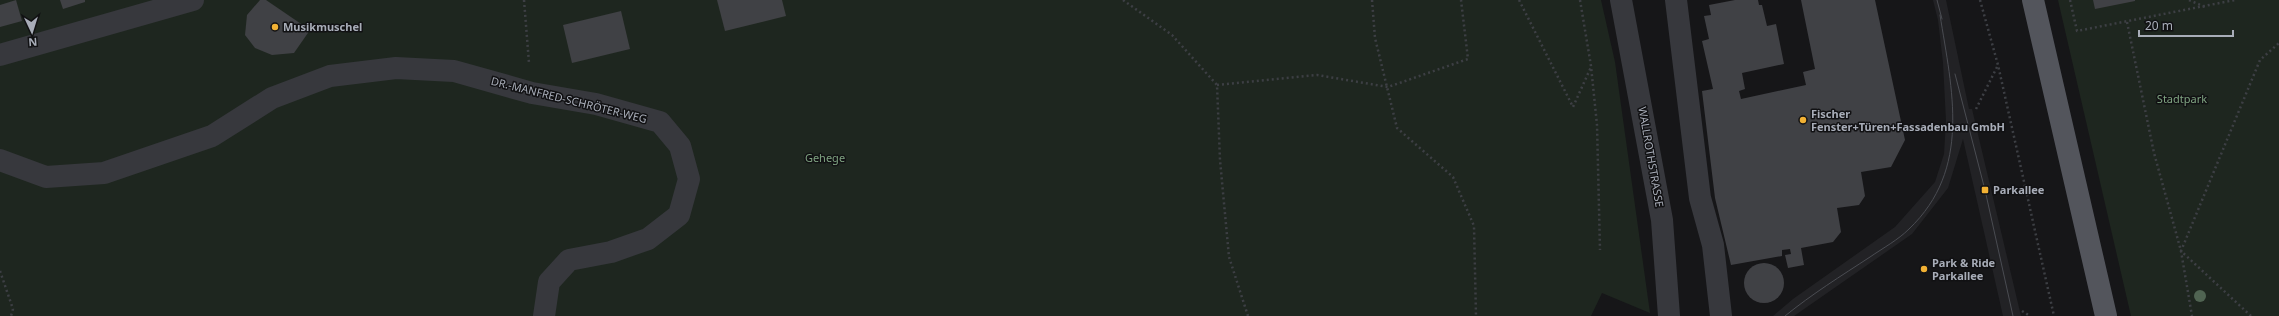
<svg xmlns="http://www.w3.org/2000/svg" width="2279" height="316" font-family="'Noto Sans',sans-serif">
	<rect width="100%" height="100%" fill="#161618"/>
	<polygon fill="#222225" points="1933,0 1946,0 1969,109 1972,109 2021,316 2003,316 1963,139 1948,188 1912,234 1794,316 1773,316 1793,299 1895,227 1935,182 1944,154 1946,121 1943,63 1938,20"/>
	<g fill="#1e261f">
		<polygon points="0,0 1601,0 1615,62 1650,313 1602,293 1591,316 0,316"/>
		<polygon points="2058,0 2279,0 2279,316 2131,316"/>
	</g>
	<g fill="#404145">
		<polygon points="16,0 22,21 0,27 0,5"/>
		<polygon points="60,0 85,0 85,2 63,9"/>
		<polygon points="260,0 266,0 310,30 294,53 272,55 255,48 245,35 247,15"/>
		<polygon points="717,0 782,0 786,16 725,31"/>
		<polygon points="1735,0 1758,0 1759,5 1762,5 1767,26 1776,24 1784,64 1742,73 1745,89 1739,91 1741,99 1806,85 1803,72 1815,69 1801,0 1875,0 1905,140 1891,167 1861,172 1865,196 1859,205 1837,208 1841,232 1833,242 1801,248 1804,265 1788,268 1785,255 1791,254 1790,249 1782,250 1782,256 1731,265 1715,198 1702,91 1713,89 1702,41 1709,39 1704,16 1711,15 1709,5"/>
		<polygon points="2093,0 2135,0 2135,1 2095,9"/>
		<polygon points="621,11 630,49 572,63 563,25"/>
		<circle cx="1764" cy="283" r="20"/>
	</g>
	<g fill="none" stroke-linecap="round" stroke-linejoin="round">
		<g stroke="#3d3f44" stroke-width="2.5" stroke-dasharray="2 3" stroke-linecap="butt">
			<polyline points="524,0 529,63"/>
			<polyline points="1123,0 1172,35 1217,85 1220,160 1229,257 1248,316"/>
			<polyline points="1372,0 1375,38 1397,128 1453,177 1474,226 1476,316"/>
			<polyline points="1519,0 1573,107 1591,67"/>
			<polyline points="1580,0 1591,66 1597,125 1600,250"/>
			<polyline points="1980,0 1998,65 2054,316"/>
			<polyline points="2070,0 2077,31 2235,0"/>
			<polyline points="2189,0 2205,7"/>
			<polyline points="2127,22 2154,153 2181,251 2192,316"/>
			<polyline points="1217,85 1317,75 1388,87 1468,59 1461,0"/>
			<polyline points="1976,109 1998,65"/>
			<polyline points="0,271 13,309 11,316"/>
			<polyline points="2022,311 2030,316"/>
			<polyline points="2251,316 2181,251 2260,60 2279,43"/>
		</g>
		<g stroke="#37383d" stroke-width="22">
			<polyline points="1621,0 1662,220 1669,316"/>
			<polyline points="1676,0 1700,198 1713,245 1721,316"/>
			<polyline points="0,55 193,0"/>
			<polyline points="0,160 46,177 104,173 212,136 272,98 330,76 396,68 454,71 532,93 596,104 660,122 680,146 689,179 679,215 648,239 611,252 569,260 549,282 544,316"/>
		</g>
		<polyline stroke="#53555c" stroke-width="22" points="2033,0 2106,316"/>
		<g stroke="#4a4c52" stroke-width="1">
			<polyline points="1937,0 1942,19"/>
			<polyline points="1955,74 1985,190 2013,316"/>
			<path d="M1785,316C1812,294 1841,276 1870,257C1883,248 1898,240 1909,229C1972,169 1952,90 1940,15"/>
		</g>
	</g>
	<circle fill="#506452" cx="2200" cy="296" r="6"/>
	<g fill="#f2b134" stroke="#111113" stroke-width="1.5">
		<circle cx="275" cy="27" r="4"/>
		<circle cx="1803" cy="120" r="4"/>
		<rect x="1981" y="186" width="8" height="8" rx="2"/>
		<circle cx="1924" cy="269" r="4"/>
	</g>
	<g text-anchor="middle" stroke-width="3" stroke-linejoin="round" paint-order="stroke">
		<g font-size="11" font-weight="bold" fill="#a8adb8" stroke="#111113" text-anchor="start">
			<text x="283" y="31">Musikmuschel</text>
			<text x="1811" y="118">Fischer<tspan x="1811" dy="13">Fenster+Türen+Fassadenbau GmbH</tspan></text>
			<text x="1993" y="194">Parkallee</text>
			<text x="1932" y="267">Park &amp; Ride<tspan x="1932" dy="13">Parkallee</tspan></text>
		</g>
		<g font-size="11" fill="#7fa381" stroke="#111113">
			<text x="2182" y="103">Stadtpark</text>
			<text x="825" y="162">Gehege</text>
		</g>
		<g font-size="11" fill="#a8adb8" stroke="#111113">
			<text transform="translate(569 100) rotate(14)" y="4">DR.-MANFRED-SCHRÖTER-WEG</text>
			<text transform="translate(1651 157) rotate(80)" y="4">WALLROTHSTRASSE</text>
		</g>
	</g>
	<g transform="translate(32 32) rotate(176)" stroke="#111113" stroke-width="3" paint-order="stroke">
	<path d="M0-3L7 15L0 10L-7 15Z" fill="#a8adb8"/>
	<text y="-6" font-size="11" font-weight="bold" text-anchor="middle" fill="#a8adb8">N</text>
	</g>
	<path d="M2139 30v6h94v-6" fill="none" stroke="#a8adb8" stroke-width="2"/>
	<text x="2145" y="30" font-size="12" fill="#a8adb8" stroke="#111113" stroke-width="3" paint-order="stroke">20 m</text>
</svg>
